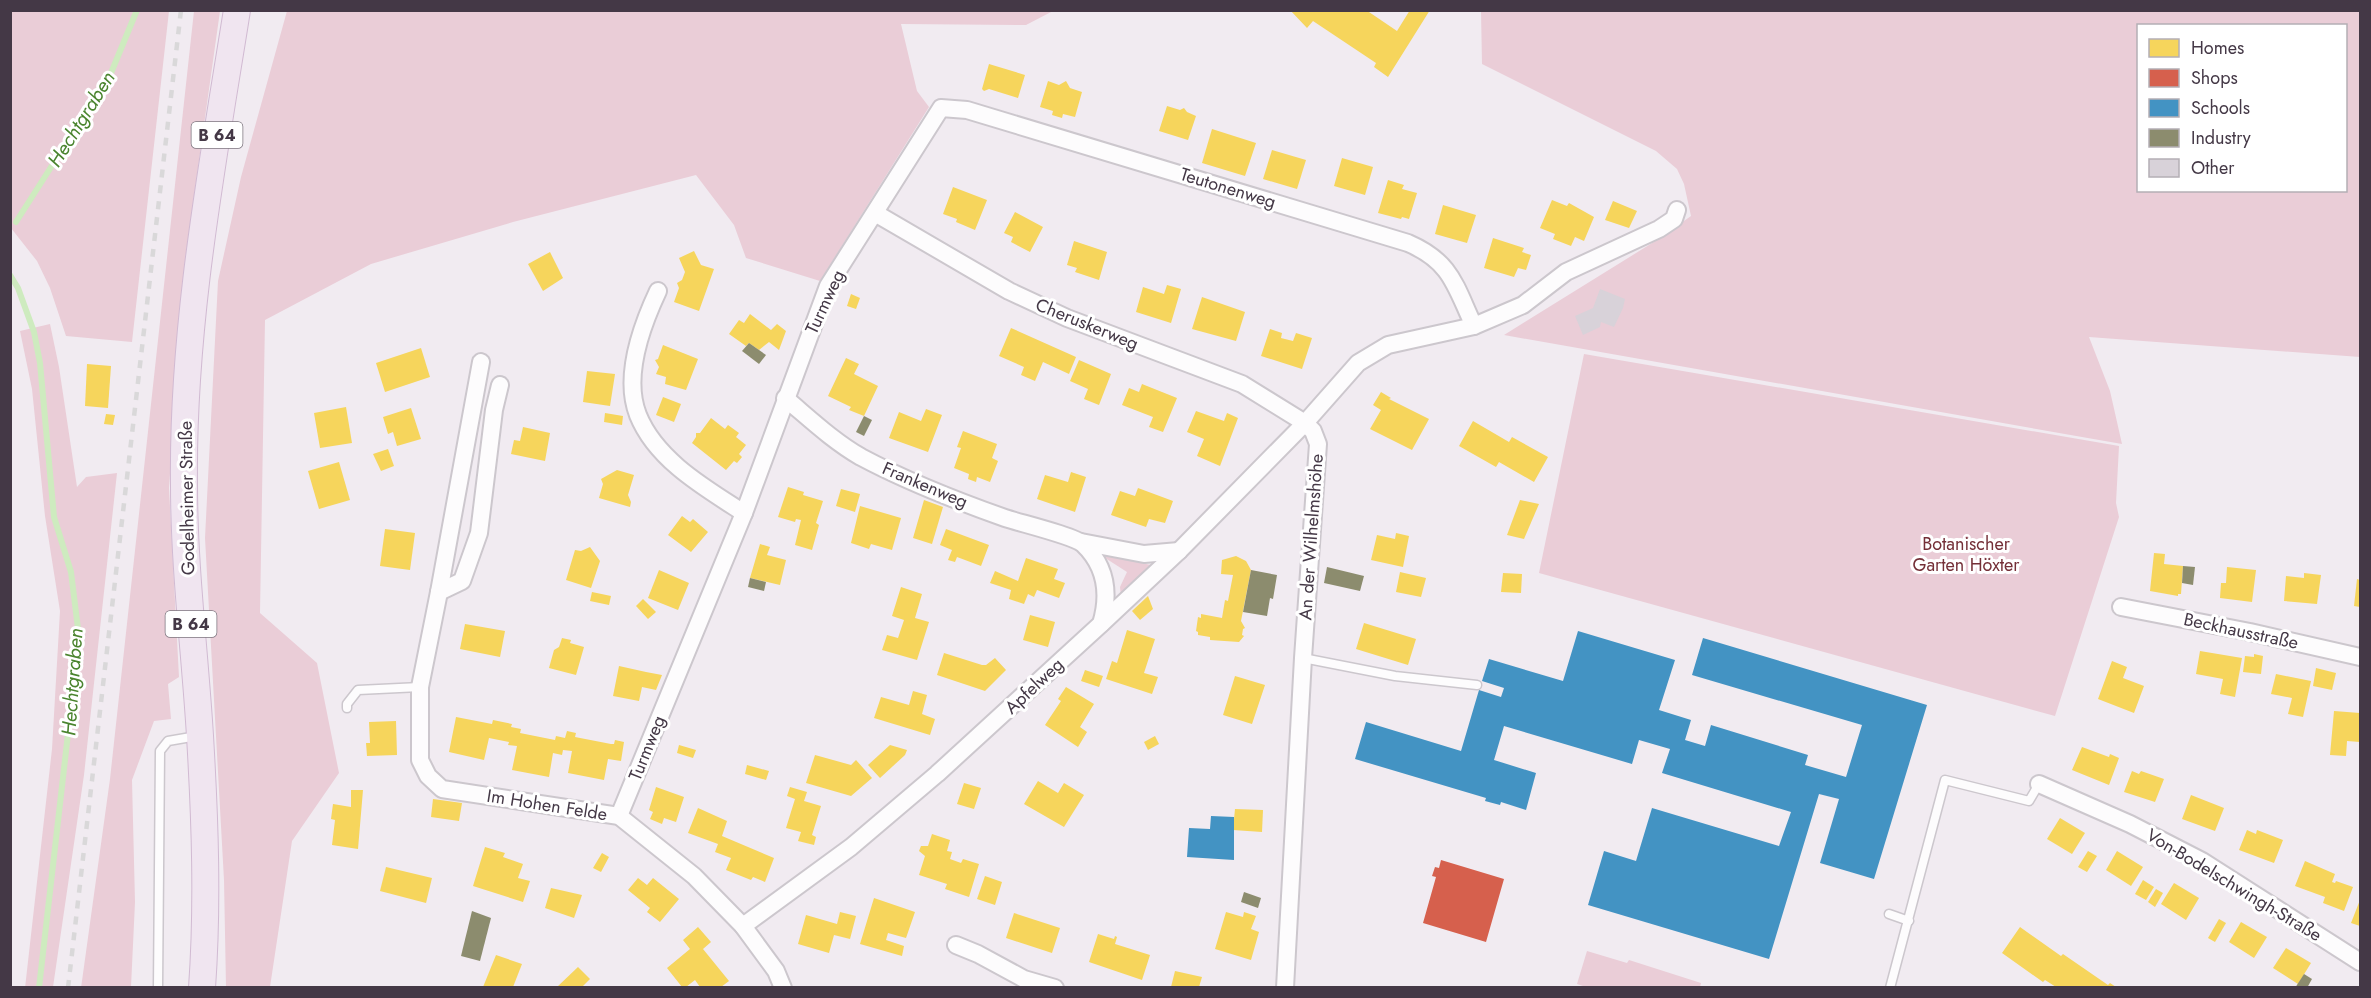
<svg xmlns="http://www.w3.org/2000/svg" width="2371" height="998" font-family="Jost,sans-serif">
	<rect width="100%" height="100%" fill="#f1ebf1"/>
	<g fill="#eacdd7" fill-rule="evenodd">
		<polygon points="10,11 169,11 132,342 66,336 50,288 37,261 11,228"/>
		<polygon points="194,11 220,11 185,260 169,488 179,677 168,684 171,719 154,721 132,780 135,902 131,987 81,988 110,779"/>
		<polygon points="287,11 1053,11 1026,25 901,24 917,91 929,107 820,281 746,258 734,225 696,175 513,222 371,264 265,320 260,613 317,663 339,773 292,841 270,987 226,987 224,880 205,538 218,281 241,177"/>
		<path d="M1481,11H2360V357L2089,337L2110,391L2122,444L1504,335L1657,240L1691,216L1684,184L1677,169L1656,151L1482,64ZM2138,26H2346V190H2138Z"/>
		<polygon points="50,324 59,367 77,487 86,477 117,473 84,775 53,987 25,988 52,749 60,611 45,516 32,389 20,331"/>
		<polygon points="1584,354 2119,446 2116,503 2119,517 2055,716 1539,573"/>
		<polygon points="1099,554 1165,568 1122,607 1120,587 1127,572"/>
		<polygon points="1587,951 1627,963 1629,960 1701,983 1700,987 1589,988 1577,984"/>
	</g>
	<g fill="#f6d55c">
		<polygon points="1290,10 1366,10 1397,31 1410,10 1430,10 1388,77 1374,67 1376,63 1313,21 1307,28"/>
		<polygon points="989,64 1025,75 1018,98 989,89 984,91 982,89"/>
		<polygon points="1048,81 1059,85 1066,81 1070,88 1082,92 1075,117 1063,114 1062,118 1052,115 1053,111 1040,107"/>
		<polygon points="1167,106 1180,110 1184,108 1187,112 1196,116 1188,140 1159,131"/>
		<polygon points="1212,129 1256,143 1245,176 1202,163"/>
		<polygon points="1272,150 1306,160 1297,189 1263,179"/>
		<polygon points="1342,158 1373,167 1365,195 1334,186"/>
		<polygon points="1388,180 1404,185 1402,189 1417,193 1409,219 1402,217 1401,219 1378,213"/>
		<polygon points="953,187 987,200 975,230 956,222 957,219 943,214"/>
		<polygon points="1552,200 1567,206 1569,203 1594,217 1584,241 1575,237 1571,246 1553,239 1555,234 1540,228"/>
		<polygon points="1613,201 1637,211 1629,228 1605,220"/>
		<polygon points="1443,205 1476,215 1467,243 1435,234"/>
		<polygon points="1015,212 1043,227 1030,252 1011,242 1013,237 1004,233"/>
		<polygon points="1493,238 1524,248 1522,252 1531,255 1526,270 1518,268 1514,277 1484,268"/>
		<polygon points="1074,241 1107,252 1099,280 1075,272 1077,268 1067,265"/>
		<polygon points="694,251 701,265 714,269 699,311 674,302 679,288 677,283 682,280 685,272 679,258"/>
		<polygon points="550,252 563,278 543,291 528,264"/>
		<polygon points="1167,285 1181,289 1171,323 1136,312 1143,287 1164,294"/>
		<polygon points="851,294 860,298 856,309 847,306"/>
		<polygon points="1202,297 1245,312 1236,341 1192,329"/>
		<polygon points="750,314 771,330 777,324 786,331 779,350 769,342 759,350 749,343 746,346 729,334 739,320 744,323"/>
		<polygon points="1011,328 1076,357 1069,374 1043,362 1035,381 1021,375 1024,367 999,356"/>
		<polygon points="1270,329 1282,333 1281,338 1293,341 1296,333 1312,338 1302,369 1261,356"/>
		<polygon points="663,345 698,359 686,390 665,384 666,377 656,374 659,367 655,360 658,359"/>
		<polygon points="421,348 430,377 385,392 376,363"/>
		<polygon points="846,358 859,364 854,374 878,386 864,416 849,410 851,407 828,396"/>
		<polygon points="1079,360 1111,374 1099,405 1084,399 1088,389 1070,381"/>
		<polygon points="87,364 111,366 108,408 85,406"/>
		<polygon points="587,371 615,374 610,406 583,402"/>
		<polygon points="1142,384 1177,398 1163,432 1149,427 1153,417 1122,405 1129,388 1139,392"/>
		<polygon points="1381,392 1391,398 1389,399 1429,419 1412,450 1370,429 1381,410 1373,405"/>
		<polygon points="663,397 681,404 674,422 656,415"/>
		<polygon points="346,407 352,443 320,448 314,413"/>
		<polygon points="411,408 421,439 397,446 393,432 388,434 383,417"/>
		<polygon points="926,409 942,415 928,452 889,438 899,412 921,421"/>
		<polygon points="1196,411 1224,421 1227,413 1238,418 1220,466 1197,456 1204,439 1187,432"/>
		<polygon points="605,413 623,416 622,425 604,422"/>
		<polygon points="106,414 115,415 113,425 104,424"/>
		<polygon points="711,418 725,429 728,425 739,433 736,437 746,445 739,454 742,457 737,463 734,461 726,470 692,443 696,437 696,433 700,433"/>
		<polygon points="1473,421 1509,442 1512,437 1548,457 1534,482 1499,462 1496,467 1459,446"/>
		<polygon points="523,427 550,433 545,461 511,454 514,440 520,441"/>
		<polygon points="963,431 997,444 992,458 998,461 990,482 977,477 976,482 968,479 969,474 954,468 961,448 957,447"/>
		<polygon points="388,449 394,466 381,471 373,454"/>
		<polygon points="339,462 350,500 319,509 308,471"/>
		<polygon points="617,470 634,475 628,495 631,502 630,507 599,498 603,484 601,479"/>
		<polygon points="1071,472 1086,477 1075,512 1037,499 1045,475 1068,482"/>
		<polygon points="788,487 804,492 803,495 823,501 816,523 819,525 812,550 795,545 801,520 796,519 795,522 778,517"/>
		<polygon points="1138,488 1173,501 1165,523 1149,519 1146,527 1111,515 1120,491 1135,496"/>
		<polygon points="841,489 860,494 855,512 836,506"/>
		<polygon points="924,500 943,507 932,544 913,538"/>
		<polygon points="1520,500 1539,504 1524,539 1507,535"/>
		<polygon points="860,506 901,518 892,550 871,544 869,549 851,543"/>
		<polygon points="682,516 690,522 693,519 708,532 691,552 668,535"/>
		<polygon points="385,529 415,533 410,570 380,566"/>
		<polygon points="946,529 989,545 981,566 957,557 955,562 948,560 952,550 940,545"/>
		<polygon points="1396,533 1409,536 1403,567 1371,560 1377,535 1395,539"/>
		<polygon points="760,544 770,547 767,555 786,560 780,585 750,578"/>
		<polygon points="590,547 600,561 591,588 566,580 575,550 581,551"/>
		<polygon points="2154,553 2165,554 2164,564 2183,566 2181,594 2178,594 2178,596 2150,591"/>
		<polygon points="1236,556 1246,561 1251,570 1241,621 1245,628 1243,629 1242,635 1244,636 1239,642 1210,640 1210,637 1198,635 1198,632 1196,631 1198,617 1201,618 1201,614 1222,618 1225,600 1228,601 1233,575 1221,574 1222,560"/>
		<polygon points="1026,558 1058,569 1054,579 1065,583 1059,598 1037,590 1034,597 1028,594 1024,604 1009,599 1011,590 990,583 995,571 1018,581"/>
		<polygon points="2227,567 2256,570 2252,602 2220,598 2221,583 2226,583"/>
		<polygon points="659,570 689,583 678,610 648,598"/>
		<polygon points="1400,572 1426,578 1421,597 1396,592"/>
		<polygon points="1503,573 1522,574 1521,593 1501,592"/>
		<polygon points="2304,573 2321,575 2317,604 2284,601 2286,576 2304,578"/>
		<polygon points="2357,579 2360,580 2360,607 2354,606"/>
		<polygon points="901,587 922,594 915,618 929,622 917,660 882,650 887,635 898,638 904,620 892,616"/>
		<polygon points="592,592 611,596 609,605 590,601"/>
		<polygon points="1148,596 1153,609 1140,620 1132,611"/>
		<polygon points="643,599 656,612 648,619 636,606"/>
		<polygon points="1030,615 1055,622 1048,647 1023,640"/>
		<polygon points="1364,623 1416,639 1408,665 1356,649"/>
		<polygon points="465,624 505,631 500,657 460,649"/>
		<polygon points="1127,630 1155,639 1144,673 1158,677 1152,694 1106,679 1112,661 1117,663"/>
		<polygon points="562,638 571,640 570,643 584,647 576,675 549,668 554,650 559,647"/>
		<polygon points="2200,651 2242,658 2235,697 2220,694 2223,679 2196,674"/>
		<polygon points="944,653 982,665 986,665 995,658 1006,670 985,691 937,675"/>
		<polygon points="2254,654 2263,656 2261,674 2243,672 2245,656 2254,657"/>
		<polygon points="2112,661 2127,667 2123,678 2144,686 2134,713 2098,699"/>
		<polygon points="619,666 646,672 662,675 656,690 642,687 639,701 613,696"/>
		<polygon points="2316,668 2336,673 2332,690 2313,686"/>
		<polygon points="1085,670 1103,676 1099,687 1081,681"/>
		<polygon points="2276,674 2311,681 2303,717 2288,714 2292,698 2271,694"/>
		<polygon points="1235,676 1265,685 1252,724 1223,715"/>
		<polygon points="1066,687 1094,704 1080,727 1087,732 1078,747 1045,725 1061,701 1058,699"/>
		<polygon points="913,691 927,695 922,714 935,719 930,735 874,718 881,697 909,705"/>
		<polygon points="2334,711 2360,713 2360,742 2347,741 2346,756 2330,755"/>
		<polygon points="456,717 492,724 493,720 512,724 511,727 521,729 520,733 555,740 556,736 565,738 567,731 576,733 575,737 611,744 614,744 615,740 624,742 621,761 608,759 604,780 568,773 572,751 563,750 562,755 553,753 549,777 512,770 517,746 508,745 509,742 489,738 484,760 449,752"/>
		<polygon points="396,721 397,755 367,756 366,743 370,743 369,722"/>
		<polygon points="1155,736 1159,744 1148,750 1144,742"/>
		<polygon points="679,745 696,750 693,758 677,753"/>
		<polygon points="890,745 907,750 905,755 880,778 868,765"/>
		<polygon points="2082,747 2109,757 2110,754 2119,758 2109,785 2072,770"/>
		<polygon points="815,755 851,765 856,760 872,778 851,796 806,783"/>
		<polygon points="747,765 769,771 766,780 745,774"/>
		<polygon points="2132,771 2139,774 2141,771 2164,779 2155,802 2124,792"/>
		<polygon points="1038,781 1058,793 1064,783 1084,795 1064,827 1024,804"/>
		<polygon points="964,783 981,788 974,809 957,804"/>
		<polygon points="656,787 684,797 676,822 664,818 662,824 650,819 653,812 649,810"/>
		<polygon points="790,787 807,792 804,801 821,806 812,835 816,837 814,845 798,841 801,832 786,828 795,799 787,796"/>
		<polygon points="351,790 363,790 358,849 332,845 335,820 331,819 333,804 351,807"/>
		<polygon points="2191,795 2224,808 2215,831 2182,819"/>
		<polygon points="433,799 462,803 459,821 431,817"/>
		<polygon points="698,808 727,821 722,836 774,858 765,882 753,877 751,880 726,870 731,858 715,852 718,844 688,833"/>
		<polygon points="1235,809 1263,810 1262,832 1233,830"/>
		<polygon points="2060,818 2085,833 2072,854 2047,839"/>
		<polygon points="2247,830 2256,834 2257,830 2283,840 2274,863 2239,850"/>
		<polygon points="932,834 950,840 947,851 952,852 950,859 961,863 963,859 979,864 969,897 945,889 947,884 919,875 925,856 919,851 921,846 928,846"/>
		<polygon points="485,847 505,853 503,857 523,864 518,878 530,881 523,902 473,886"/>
		<polygon points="2088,851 2097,856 2087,872 2078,867"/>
		<polygon points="2117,851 2143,867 2131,886 2106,870"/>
		<polygon points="602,853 609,857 601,872 593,868"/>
		<polygon points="2305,861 2335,874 2332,882 2335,883 2336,881 2353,887 2344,911 2323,903 2325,897 2295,886"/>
		<polygon points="386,867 432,878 426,903 380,891"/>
		<polygon points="985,876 1002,882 995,905 977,899"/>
		<polygon points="638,878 647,885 653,878 679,899 660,922 647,912 650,908 628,890"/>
		<polygon points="2143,880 2154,887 2146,900 2135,894"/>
		<polygon points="2174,883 2199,898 2186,920 2161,904"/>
		<polygon points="551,888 582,895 574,918 545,908"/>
		<polygon points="2156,889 2163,893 2155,907 2148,902"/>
		<polygon points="874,898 915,912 906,938 888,933 886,940 904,946 902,956 860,944"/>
		<polygon points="2360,900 2360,926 2351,923"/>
		<polygon points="840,912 856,916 850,939 834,935 829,953 798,944 806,915 837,924"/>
		<polygon points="1226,912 1243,917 1244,912 1256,916 1251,929 1259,932 1251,960 1215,949"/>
		<polygon points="1014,913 1060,928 1052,953 1006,938"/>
		<polygon points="2219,919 2226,923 2215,942 2208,938"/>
		<polygon points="2241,922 2267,937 2254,958 2229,942"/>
		<polygon points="698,927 711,942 703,949 729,981 721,987 700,987 695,980 686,987 682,987 667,968 690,949 683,940"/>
		<polygon points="2020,927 2061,956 2063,954 2108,985 2110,983 2116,987 2056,987 2045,980 2043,982 2002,953"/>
		<polygon points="1098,934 1114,939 1115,936 1117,937 1115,944 1150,955 1142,980 1089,962"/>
		<polygon points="2286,948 2311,963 2298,984 2273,968"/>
		<polygon points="496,955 522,964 513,987 483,987"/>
		<polygon points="578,967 590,979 582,987 557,987"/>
		<polygon points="1175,971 1202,977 1199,987 1171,987"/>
	</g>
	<polygon fill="#d6604d" points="1441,860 1504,879 1486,942 1423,923 1436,877 1432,876 1435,867 1439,868"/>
	<g fill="#4393c3">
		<polygon points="1578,631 1675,660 1659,710 1691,720 1685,740 1705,746 1711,725 1808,755 1805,765 1846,777 1862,725 1692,675 1703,638 1927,705 1874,879 1820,863 1839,799 1819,794 1769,959 1588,905 1604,851 1636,861 1652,808 1779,846 1791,812 1662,773 1670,749 1639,740 1632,764 1504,726 1494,760 1536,773 1526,810 1501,802 1500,805 1485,801 1486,798 1355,759 1366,722 1461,751 1479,690 1501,697 1504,688 1482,681 1489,659 1563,681"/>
		<polygon points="1211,816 1234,817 1234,860 1187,857 1189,828 1210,829"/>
	</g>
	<g fill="#8c8c6e">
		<polygon points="749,343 766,355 759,364 742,351"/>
		<polygon points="864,416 872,420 864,436 856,432"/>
		<polygon points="2183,566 2195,567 2193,585 2182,583"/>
		<polygon points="1327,567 1364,576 1360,591 1324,583"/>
		<polygon points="1251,570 1277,575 1273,599 1270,598 1267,616 1243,612"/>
		<polygon points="750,578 766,582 764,591 748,587"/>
		<polygon points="1244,892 1261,898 1258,908 1241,902"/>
		<polygon points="472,911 491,918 480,961 461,956"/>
		<polygon points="2304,974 2312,979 2307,988 2295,988"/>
	</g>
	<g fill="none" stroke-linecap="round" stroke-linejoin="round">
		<g stroke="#ceebbf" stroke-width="6">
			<polyline points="16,222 111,73 137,10"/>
			<polyline points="10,275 18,288 34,332 40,363 54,517 71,572 79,637 39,988"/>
		</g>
	</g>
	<polygon fill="#d8d2d9" points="1600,289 1625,299 1623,308 1614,327 1601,322 1600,327 1583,335 1575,316 1593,308"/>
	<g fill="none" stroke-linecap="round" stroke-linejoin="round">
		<g stroke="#ccc7cd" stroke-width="11">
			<g id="lane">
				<polyline points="1303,658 1395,676 1477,685"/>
				<polyline points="347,708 347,704 358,690 420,687"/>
				<polyline points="1889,914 1909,921"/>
				<polyline points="158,988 160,751 168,741 197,736"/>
				<polyline points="1890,988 1945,780 2029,801 2039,784"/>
			</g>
		</g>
		<g stroke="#ccc7cd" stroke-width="20">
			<g id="street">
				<polyline points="875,213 1009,291 1067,318 1242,384 1305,423 1313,431 1318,444 1303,658 1285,988"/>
				<path d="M658,291C642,325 623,377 638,415C656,460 705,488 744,513"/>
				<polyline points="481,362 439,592 420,687 420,760 428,776 442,789 619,816 694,876 743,926 776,971 783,988"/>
				<path d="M785,398C809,418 833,441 861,457C906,481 957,501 1005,518C1020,523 1074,536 1083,544C1106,566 1110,594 1101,624"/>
				<polyline points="1081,542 1144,554 1179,551"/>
				<polyline points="439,592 462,581 479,533 494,410 500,385"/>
				<polyline points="2121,607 2250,632 2360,657"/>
				<polyline points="2039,784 2130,824 2202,861 2360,962"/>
				<path d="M619,816L744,513L828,286L941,108L967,110L1408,243C1452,262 1455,286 1474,326"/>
				<polyline points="743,926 851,847 937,774 1101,624 1179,551 1305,423 1358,363 1388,345 1474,326 1523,305 1566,272 1659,229 1674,219 1677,210"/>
				<polyline points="956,945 978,954 1024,979 1055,988"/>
			</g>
		</g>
		<g stroke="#d1bad2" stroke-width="28">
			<path id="primary" d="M202,988C208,904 205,820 200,736C195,653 184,569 184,485C182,326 212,167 237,10"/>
		</g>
		<use href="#lane" stroke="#fdfcfd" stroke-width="8"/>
		<use href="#street" stroke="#fdfcfd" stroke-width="16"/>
		<use href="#primary" stroke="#f0e5f0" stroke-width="26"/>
		<polyline stroke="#d9d8d9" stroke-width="4.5" stroke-dasharray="8 8" stroke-linecap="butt" points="68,988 181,10"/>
	</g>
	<g text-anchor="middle" stroke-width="6" stroke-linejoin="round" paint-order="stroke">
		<g fill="#fff" stroke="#7c747e" stroke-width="1.5">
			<rect x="191.5" y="122" width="51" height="26" rx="4.5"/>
			<rect x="165.5" y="611" width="51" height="26" rx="4.5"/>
		</g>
		<g font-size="16" font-weight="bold" fill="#443846">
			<text x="217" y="141">B 64</text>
			<text x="191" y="630">B 64</text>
		</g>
		<g font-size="18" fill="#443846" stroke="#fff">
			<text transform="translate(1228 188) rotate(17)" y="6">Teutonenweg</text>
			<text transform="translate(825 302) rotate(-65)" y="6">Turmweg</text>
			<text transform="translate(1087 324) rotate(22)" y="6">Cheruskerweg</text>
			<text transform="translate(925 485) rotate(23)" y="6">Frankenweg</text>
			<text transform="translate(187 498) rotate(-91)" y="6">Godelheimer Straße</text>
			<text transform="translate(1311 537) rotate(-86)" y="6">An der Wilhelmshöhe</text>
			<text transform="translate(2241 631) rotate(12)" y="6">Beckhausstraße</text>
			<text transform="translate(1034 686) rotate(-43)" y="6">Apfelweg</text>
			<text transform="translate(647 748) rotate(-68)" y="6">Turmweg</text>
			<text transform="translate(547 805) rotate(9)" y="6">Im Hohen Felde</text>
			<text transform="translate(2234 885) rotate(31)" y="6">Von-Bodelschwingh-Straße</text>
		</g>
		<g font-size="18" fill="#742f37" stroke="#fff">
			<text x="1966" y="550">Botanischer<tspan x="1966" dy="21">Garten Höxter</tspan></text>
		</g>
		<g font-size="20" font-style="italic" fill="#4a842e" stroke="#fff">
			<text transform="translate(81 119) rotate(-58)" y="7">Hechtgraben</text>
			<text transform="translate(72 682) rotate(-86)" y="7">Hechtgraben</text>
		</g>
	</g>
	<rect width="2371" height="998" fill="none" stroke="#443846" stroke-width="24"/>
	<rect x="2137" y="24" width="210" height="168" fill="#ffffff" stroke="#b4afb5" stroke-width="1.5"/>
	<rect x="2149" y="39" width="30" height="18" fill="#f6d55c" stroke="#b4afb5" stroke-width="1.5"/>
	<text x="2191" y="54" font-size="18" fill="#443846">Homes</text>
	<rect x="2149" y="69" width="30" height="18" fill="#d6604d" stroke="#b4afb5" stroke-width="1.5"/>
	<text x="2191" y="84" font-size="18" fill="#443846">Shops</text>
	<rect x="2149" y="99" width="30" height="18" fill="#4393c3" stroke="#b4afb5" stroke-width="1.5"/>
	<text x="2191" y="114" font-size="18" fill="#443846">Schools</text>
	<rect x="2149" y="129" width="30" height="18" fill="#8c8c6e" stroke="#b4afb5" stroke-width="1.5"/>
	<text x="2191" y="144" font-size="18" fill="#443846">Industry</text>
	<rect x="2149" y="159" width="30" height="18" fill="#d8d2d9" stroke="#b4afb5" stroke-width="1.5"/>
	<text x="2191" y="174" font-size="18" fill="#443846">Other</text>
</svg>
